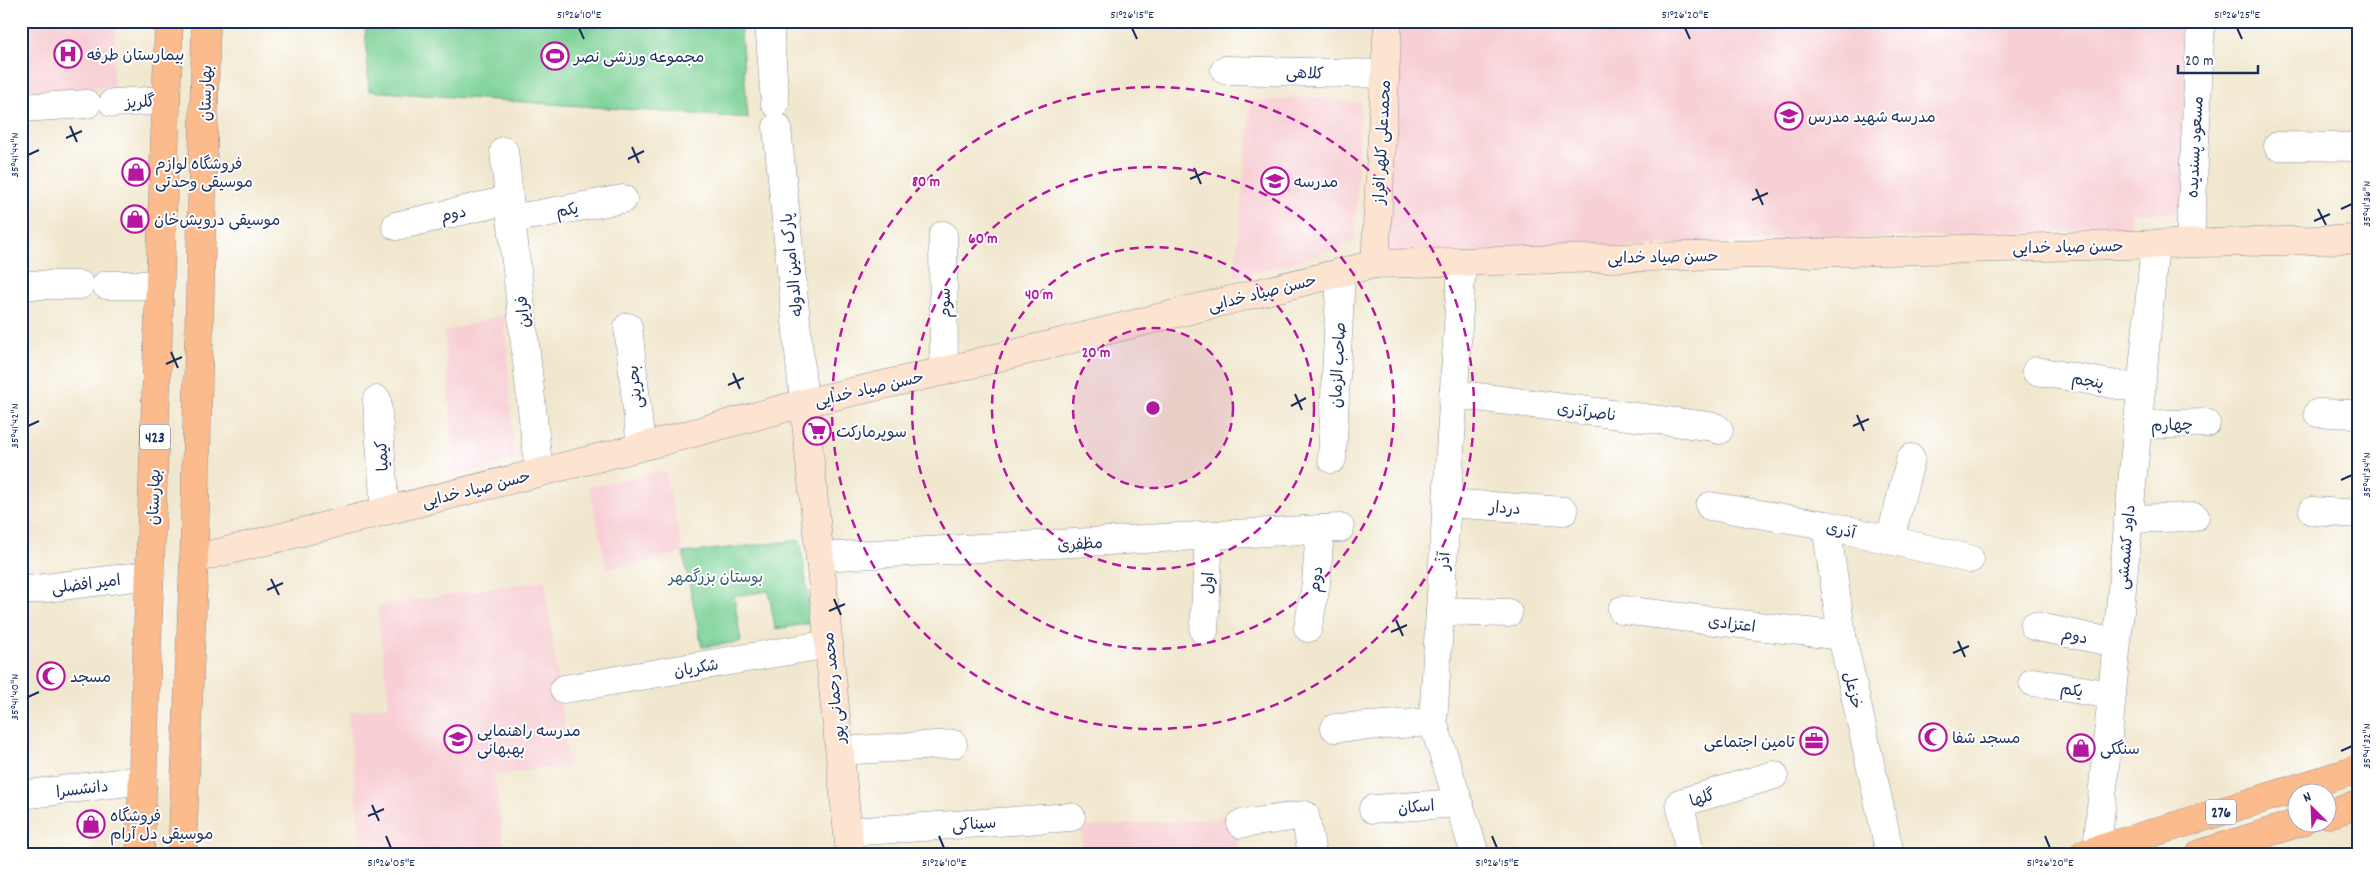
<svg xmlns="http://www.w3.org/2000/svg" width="2380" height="875" font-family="Dekko,'Playpen Sans Arabic',sans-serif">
	<rect width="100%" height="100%" fill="#fff"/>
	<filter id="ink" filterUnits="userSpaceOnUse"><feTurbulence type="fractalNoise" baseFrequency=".02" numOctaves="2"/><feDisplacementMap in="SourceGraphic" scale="10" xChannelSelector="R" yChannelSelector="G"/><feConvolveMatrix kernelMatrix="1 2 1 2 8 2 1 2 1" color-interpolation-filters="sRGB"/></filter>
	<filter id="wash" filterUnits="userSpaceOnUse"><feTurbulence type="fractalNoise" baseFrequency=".0096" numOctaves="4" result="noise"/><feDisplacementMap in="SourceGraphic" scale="20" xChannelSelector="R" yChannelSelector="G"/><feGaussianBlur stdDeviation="1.12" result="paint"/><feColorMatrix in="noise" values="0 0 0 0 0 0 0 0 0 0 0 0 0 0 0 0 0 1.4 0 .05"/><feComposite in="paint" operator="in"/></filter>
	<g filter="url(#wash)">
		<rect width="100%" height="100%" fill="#f1e7ce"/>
		<g fill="#f7cfd4">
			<polygon points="21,21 116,21 113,87 21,93"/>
			<polygon points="1395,21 2189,21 2185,214 2131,212 2131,229 1385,255"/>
			<polygon points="1313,97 1361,103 1355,242 1299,261 1234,277 1251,101"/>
			<polygon points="505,314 514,460 455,476 444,332"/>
			<polygon points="665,470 683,553 607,569 589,487"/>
			<polygon points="545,580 569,765 494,775 505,854 361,854 348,712 389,706 377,606"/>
			<polygon points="1234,817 1239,854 1083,854 1081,827"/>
		</g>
		<g fill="#7bd195" stroke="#4b807a">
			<polygon points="365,21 740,21 748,118 369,91"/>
			<polygon points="800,540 812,623 775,629 769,591 734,596 741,642 702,647 683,553"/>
		</g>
	</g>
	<g filter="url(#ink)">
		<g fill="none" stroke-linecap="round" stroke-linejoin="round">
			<g stroke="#868b96" stroke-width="29">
				<g id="street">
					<polyline points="769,21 775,103"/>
					<polyline points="1225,70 1385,74"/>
					<polyline points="113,103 166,100"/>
					<polyline points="21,108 87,104"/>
					<polyline points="777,127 804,403"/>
					<polyline points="2278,146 2359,147"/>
					<polyline points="504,151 539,473"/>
					<polyline points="511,219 623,199"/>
					<polyline points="396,226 509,200"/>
					<polyline points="943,235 944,371"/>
					<polyline points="2190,243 2201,21"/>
					<polyline points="1462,262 1433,722 1475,854"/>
					<polyline points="21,285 80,285"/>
					<polyline points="106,285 160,285"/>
					<polyline points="628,327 641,447"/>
					<polyline points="2036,371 2141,389"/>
					<polyline points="1453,394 1715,427 1719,430"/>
					<polyline points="377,400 385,511"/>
					<polyline points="2318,413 2359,414"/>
					<polyline points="2137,425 2206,423"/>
					<polyline points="1332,459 1341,272"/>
					<polyline points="1447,503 1564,511"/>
					<polyline points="1710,506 1826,525 1970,559"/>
					<polyline points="2313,511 2359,514"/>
					<polyline points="2128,519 2195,517"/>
					<polyline points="1826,525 1842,636 1890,854"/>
					<polyline points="1890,539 1911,458"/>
					<polyline points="820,557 1340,528"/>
					<polyline points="21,591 150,575"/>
					<polyline points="1622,610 1842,636"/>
					<polyline points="1440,611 1508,613"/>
					<polyline points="2034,626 2116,643"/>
					<polyline points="1308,628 1316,584 1320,529"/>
					<polyline points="1204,631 1209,535"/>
					<polyline points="2033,682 2111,695"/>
					<polyline points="564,689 829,644"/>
					<polyline points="1335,728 1433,722"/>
					<polyline points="840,751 953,744"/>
					<polyline points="21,795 143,780"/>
					<polyline points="1373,809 1459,803"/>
					<polyline points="1241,824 1305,815 1312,854"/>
					<polyline points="848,832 1071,817"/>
					<polyline points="2097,850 2155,244"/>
					<polyline points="1690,854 1680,803 1774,775"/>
				</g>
			</g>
			<g stroke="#868b96" stroke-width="29">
				<g id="secondary">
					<polyline points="1375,264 1388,21"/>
					<polyline points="804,403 850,854"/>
					<polyline points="194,559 641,447 804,403 944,371 1375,264 2359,239"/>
				</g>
			</g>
			<g stroke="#868b96" stroke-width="29">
				<g id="primary">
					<polyline points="2328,814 2359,805"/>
					<polyline points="140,854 169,21"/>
					<polyline points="182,854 194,559 206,21"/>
					<polyline points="2084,854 2359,769"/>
					<polyline points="2200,854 2301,822"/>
				</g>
			</g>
			<use href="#street" stroke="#fff" stroke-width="28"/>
			<use href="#secondary" stroke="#fde4d1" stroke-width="28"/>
			<use href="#primary" stroke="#fbbb8d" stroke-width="28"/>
		</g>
	</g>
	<path fill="none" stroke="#1b2f5e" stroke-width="2" d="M579,28L584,39M1132,28L1137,39M1685,28L1690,39M2237,28L2242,39M70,126L77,142M66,138L82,131M632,147L639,163M28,155L39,150M628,159L644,151M1194,168L1201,184M1190,179L1206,172M1756,189L1763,205M1752,200L1768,193M2318,209L2326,225M2341,209L2352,204M2314,221L2330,214M171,352L178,368M166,364L182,357M733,373L740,389M728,385L744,378M1295,394L1302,410M1291,406L1306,398M1857,415L1864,431M28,426L39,421M1853,426L1869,419M2341,480L2352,475M271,579L279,595M267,590L283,583M834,599L841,615M829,611L845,604M1396,620L1403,636M1391,632L1407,625M1958,641L1965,657M1953,653L1969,646M28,697L39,692M2341,751L2352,746M372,805L379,821M368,816L384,809M386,836L391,848M939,836L944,848M1492,836L1497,848M2045,836L2050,848"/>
	<circle cx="1153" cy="408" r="80" fill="#b5179e" fill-opacity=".12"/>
	<g fill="none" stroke="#b5179e" stroke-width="2.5" stroke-dasharray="9 6">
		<circle cx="1153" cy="408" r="80"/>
		<circle cx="1153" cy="408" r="161"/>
		<circle cx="1153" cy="408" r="241"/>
		<circle cx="1153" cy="408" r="321"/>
	</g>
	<defs>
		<g id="hospital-ring" transform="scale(1.4375)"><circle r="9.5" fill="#fff" stroke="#b5179e" stroke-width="1.5"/><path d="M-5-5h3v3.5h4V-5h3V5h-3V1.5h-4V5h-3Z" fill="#b5179e"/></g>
		<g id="stadium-ring" transform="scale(1.4375)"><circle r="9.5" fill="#fff" stroke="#b5179e" stroke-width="1.5"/><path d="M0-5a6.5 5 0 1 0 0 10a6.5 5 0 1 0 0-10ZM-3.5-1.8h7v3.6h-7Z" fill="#b5179e"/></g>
		<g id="school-ring" transform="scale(1.4375)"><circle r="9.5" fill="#fff" stroke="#b5179e" stroke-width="1.5"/><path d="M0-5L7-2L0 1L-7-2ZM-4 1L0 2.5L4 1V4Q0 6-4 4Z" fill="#b5179e"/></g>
		<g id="shop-ring" transform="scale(1.4375)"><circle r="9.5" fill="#fff" stroke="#b5179e" stroke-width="1.5"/><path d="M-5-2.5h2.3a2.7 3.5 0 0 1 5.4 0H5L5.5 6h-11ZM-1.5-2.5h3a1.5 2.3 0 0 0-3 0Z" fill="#b5179e"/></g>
		<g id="supermarket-ring" transform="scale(1.4375)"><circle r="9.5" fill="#fff" stroke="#b5179e" stroke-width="1.5"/><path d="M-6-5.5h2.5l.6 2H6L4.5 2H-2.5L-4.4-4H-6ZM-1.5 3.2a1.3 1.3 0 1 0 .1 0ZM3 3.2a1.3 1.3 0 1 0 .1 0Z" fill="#b5179e"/></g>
		<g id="mosque-ring" transform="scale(1.4375)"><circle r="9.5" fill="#fff" stroke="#b5179e" stroke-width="1.5"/><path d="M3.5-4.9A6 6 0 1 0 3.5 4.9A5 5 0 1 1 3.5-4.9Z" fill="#b5179e"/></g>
		<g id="office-ring" transform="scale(1.4375)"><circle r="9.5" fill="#fff" stroke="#b5179e" stroke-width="1.5"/><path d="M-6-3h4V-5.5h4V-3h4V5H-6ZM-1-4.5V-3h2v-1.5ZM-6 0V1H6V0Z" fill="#b5179e"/></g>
	</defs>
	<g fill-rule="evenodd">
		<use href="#hospital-ring" x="68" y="54"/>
		<use href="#stadium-ring" x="555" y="56"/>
		<use href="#school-ring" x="1789" y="116"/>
		<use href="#shop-ring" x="136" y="172"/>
		<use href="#school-ring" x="1275" y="181"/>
		<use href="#shop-ring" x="135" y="219"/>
		<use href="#supermarket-ring" x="817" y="431"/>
		<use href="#mosque-ring" x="51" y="676"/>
		<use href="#mosque-ring" x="1933" y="737"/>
		<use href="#school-ring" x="458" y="739"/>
		<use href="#office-ring" x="1814" y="741"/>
		<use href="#shop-ring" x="2081" y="748"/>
		<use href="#shop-ring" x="91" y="824"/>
	</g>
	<g text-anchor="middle" stroke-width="4" stroke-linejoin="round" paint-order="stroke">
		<g fill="#fff" stroke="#5f6d8e" stroke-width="1">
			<rect x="140" y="424.5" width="30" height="25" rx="4"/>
			<rect x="2206" y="799.5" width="30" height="25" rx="4"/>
		</g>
		<g font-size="15" font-weight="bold" fill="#1b2f5e">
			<text x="155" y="442">423</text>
			<text x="2221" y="817">276</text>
		</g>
		<g font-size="16" fill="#1b2f5e" stroke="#fff" text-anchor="start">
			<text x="87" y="60">بیمارستان طرفه</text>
			<text x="574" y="62">مجموعه ورزشی نصر</text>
			<text x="1808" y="122">مدرسه شهید مدرس</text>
			<text x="155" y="169">فروشگاه لوازم<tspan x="155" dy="18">موسیقی وحدتی</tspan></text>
			<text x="1294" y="187">مدرسه</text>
			<text x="154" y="225">موسیقی درویش‌خان</text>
			<text x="836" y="437">سوپرمارکت</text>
			<text x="70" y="682">مسجد</text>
			<text x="477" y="736">مدرسه راهنمایی<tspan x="477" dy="18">بهبهانی</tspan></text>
			<text x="1952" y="743">مسجد شفا</text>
			<text x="1795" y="747" text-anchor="end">تامین اجتماعی</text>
			<text x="2100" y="754">سنگکی</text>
			<text x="110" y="821">فروشگاه<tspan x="110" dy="18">موسیقی دل آرام</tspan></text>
		</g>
		<g font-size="16" fill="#1b2f5e" stroke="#fff">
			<text transform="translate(1305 72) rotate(2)" y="6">کلاهی</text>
			<text transform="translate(205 93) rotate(-89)" y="6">بهارستان</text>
			<text transform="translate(140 101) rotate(-3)" y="6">گلریز</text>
			<text transform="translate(1381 142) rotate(-87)" y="6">محمدعلی کلهر افراز</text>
			<text transform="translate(2194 147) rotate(-87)" y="6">مسعود پسندیده</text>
			<text transform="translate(567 209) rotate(-10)" y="6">یکم</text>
			<text transform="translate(453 213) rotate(-13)" y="6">دوم</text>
			<text transform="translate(2068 246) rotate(-1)" y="6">حسن صیاد خدایی</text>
			<text transform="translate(1663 256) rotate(-1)" y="6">حسن صیاد خدایی</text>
			<text transform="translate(791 265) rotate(-96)" y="6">پارک امین الدوله</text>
			<text transform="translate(1262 292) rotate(-14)" y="6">حسن صیاد خدایی</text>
			<text transform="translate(944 303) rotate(-91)" y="6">سوم</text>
			<text transform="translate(522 312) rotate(-96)" y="6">فراین</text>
			<text transform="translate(1337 365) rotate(-87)" y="6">صاحب الزمان</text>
			<text transform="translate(2088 380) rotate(10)" y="6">پنجم</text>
			<text transform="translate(634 387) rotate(-96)" y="6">بحرینی</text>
			<text transform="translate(869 388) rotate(-13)" y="6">حسن صیاد خدایی</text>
			<text transform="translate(1587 411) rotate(7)" y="6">ناصرآذری</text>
			<text transform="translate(2172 424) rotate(-2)" y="6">چهارم</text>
			<text transform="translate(381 456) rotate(-94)" y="6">کیمیا</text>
			<text transform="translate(476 488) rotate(-14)" y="6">حسن صیاد خدایی</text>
			<text transform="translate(153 497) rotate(-88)" y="6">بهارستان</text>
			<text transform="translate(1505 507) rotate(4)" y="6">دردار</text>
			<text transform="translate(1841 529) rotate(12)" y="6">آذری</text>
			<text transform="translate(1080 543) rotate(-3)" y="6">مظفری</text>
			<text transform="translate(2125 547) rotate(-85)" y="6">داود کشمشی</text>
			<text transform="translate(1443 561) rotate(-87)" y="6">آذر</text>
			<text transform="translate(1315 579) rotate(-83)" y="6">دوم</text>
			<text transform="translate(86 583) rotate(-7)" y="6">امیر افضلی</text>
			<text transform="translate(1207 583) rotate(-87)" y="6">اول</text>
			<text transform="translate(1732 623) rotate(7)" y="6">اعتزادی</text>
			<text transform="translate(2075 635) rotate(12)" y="6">دوم</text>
			<text transform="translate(696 667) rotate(-10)" y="6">شکریان</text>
			<text transform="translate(833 688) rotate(-96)" y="6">محمد رحمانی پور</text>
			<text transform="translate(2072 689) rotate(10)" y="6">یکم</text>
			<text transform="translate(1854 690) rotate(77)" y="6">خزعل</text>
			<text transform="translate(82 788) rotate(-7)" y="6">دانشسرا</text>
			<text transform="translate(1702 797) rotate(-17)" y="6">گلها</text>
			<text transform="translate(1416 806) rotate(-5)" y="6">اسکان</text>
			<text transform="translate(974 823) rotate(-4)" y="6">سیناکی</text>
		</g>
		<g font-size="16" fill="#38606e" stroke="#fff">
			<text x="716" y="582">بوستان بزرگمهر</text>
		</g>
	</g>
	<circle cx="1153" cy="408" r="8" fill="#b5179e" stroke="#fff" stroke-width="2.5"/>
	<g font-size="15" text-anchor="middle" font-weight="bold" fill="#b5179e" stroke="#fff" stroke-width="4" stroke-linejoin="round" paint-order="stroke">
		<text x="926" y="186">80 m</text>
		<text x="983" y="243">60 m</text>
		<text x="1039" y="299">40 m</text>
		<text x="1096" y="357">20 m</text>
	</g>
	<rect width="2380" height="875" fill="none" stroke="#fff" stroke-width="55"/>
	<g transform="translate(2312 808) rotate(336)"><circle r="24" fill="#ffffff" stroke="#a4acbf"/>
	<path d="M0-4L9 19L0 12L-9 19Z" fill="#b5179e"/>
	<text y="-8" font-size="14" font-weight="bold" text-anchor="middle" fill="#1b2f5e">N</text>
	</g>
	<path d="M2178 65v8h80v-8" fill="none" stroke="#1b2f5e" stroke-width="2.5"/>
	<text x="2185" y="65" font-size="15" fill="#1b2f5e" stroke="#ffffff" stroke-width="4" paint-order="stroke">20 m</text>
	<rect x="28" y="28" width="2324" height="820" fill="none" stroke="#1b2f5e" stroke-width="2"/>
	<g font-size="12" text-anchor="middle" fill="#1b2f5e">
		<text x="579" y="18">51°26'10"E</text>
		<text x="1132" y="18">51°26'15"E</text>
		<text x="1685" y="18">51°26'20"E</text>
		<text x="2237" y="18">51°26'25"E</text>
		<text transform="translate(14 155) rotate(-90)" y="4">35°41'44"N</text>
		<text transform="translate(2366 204) rotate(-90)" y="4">35°41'36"N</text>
		<text transform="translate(14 426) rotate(-90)" y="4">35°41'42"N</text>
		<text transform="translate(2366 475) rotate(-90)" y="4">35°41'34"N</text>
		<text transform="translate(14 697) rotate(-90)" y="4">35°41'40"N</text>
		<text transform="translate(2366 746) rotate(-90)" y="4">35°41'32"N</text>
		<text x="391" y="866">51°26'05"E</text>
		<text x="944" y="866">51°26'10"E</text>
		<text x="1497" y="866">51°26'15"E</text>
		<text x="2050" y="866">51°26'20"E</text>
	</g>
</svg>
